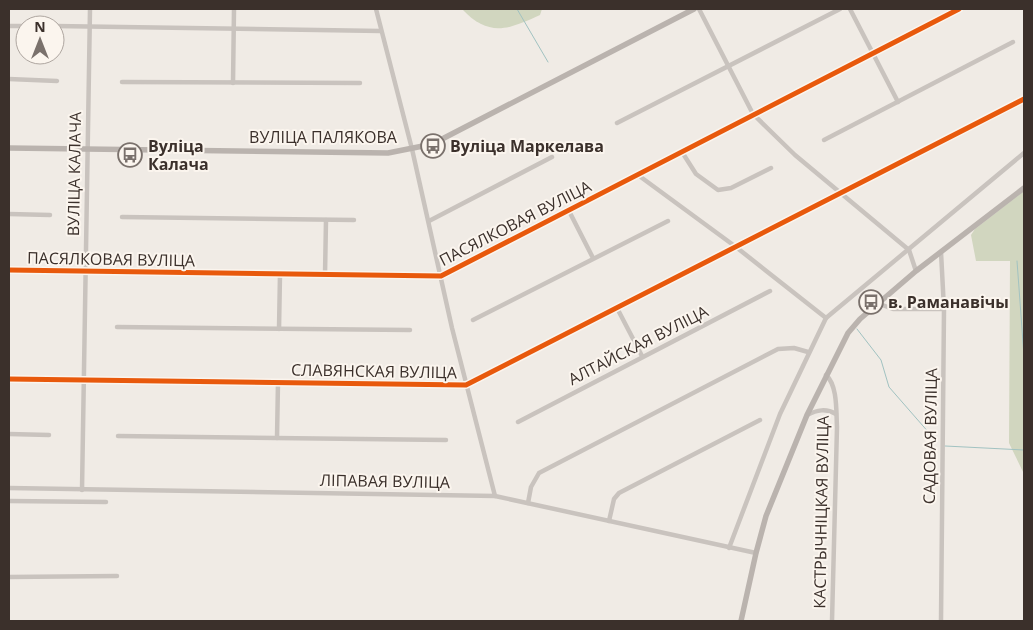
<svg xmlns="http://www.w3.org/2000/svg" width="1033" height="630" font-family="'Open Sans',sans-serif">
	<rect width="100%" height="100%" fill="#f0ebe5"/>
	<g fill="#d1d6bf">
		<path d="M462,9H542L540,15C509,29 489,38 462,9Z"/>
		<polygon points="1024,191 1024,474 1009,443 1010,261 976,261 971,235 975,229"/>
	</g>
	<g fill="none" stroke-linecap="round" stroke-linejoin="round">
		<g stroke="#a1c2c1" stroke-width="1">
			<polyline points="517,9 548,62"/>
			<polyline points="1017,261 1024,356"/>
			<polyline points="857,329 881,360 889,387 937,442"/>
			<polyline points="945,446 1024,450"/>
			<polyline points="1023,621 1024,617"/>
		</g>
		<g stroke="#c9c3be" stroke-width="4.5">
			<polyline points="376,9 412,149 452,328 495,496"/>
			<polyline points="699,9 753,114 795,155 909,250 916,271"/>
			<polyline points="850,9 898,102"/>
			<polyline points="9,26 25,26"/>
			<polyline points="55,26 381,31"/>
			<polyline points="9,79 57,81"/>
			<polyline points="122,82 360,83"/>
			<polyline points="233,83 234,9"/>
			<polyline points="617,123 840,9"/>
			<polyline points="824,140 1013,42"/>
			<polyline points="682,152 696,174 718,190 731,188 771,168"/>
			<polyline points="638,175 736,247 826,318"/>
			<polyline points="568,209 593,258"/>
			<polyline points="9,214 50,215"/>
			<polyline points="122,217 354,220"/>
			<polyline points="429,221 552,157"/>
			<polyline points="9,270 441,276 959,9"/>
			<polyline points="325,275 326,220"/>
			<polyline points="877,303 893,309 944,309"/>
			<polyline points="617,308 642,356"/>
			<polyline points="473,320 668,221"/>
			<polyline points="117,327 410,330"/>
			<polyline points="279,329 280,274"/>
			<path d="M826,375C838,386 836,412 837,427L832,621"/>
			<polyline points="9,379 466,385 1024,99"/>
			<path d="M807,415C817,410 826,408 836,414"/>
			<polyline points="518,422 770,291"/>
			<polyline points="9,434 49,435"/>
			<polyline points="118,436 446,440"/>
			<polyline points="277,438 278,382"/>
			<polyline points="9,488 495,496 756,553"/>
			<polyline points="82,490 90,9"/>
			<polyline points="9,501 106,502"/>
			<polyline points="528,503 531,487 539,473 778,349 794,348 808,352"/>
			<polyline points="609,521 614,499 619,493 760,420"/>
			<polyline points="729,548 780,414 826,318 1024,153"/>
			<polyline points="9,577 117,576"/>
			<polyline points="941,621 944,309 941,252"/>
		</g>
		<g stroke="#bab3ae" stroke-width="5.5">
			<polyline points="9,148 388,153 423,146 444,138 694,9"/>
			<polyline points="741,621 756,553 766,516 807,415 848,333 860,319 916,271 1024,188"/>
		</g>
		<g stroke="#fbf5ee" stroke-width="8">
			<g id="cycleway">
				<polyline points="9,270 441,276 959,9"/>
				<polyline points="9,379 466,385 1024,99"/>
			</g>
		</g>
		<use href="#cycleway" stroke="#e8590c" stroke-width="5"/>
	</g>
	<defs>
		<g id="bus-ring" transform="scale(1.25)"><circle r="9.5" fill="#fbf5ee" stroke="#7a716c" stroke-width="1.5"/><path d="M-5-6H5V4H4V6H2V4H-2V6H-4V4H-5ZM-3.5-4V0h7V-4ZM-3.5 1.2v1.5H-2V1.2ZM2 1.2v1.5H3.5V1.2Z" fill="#7a716c"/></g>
	</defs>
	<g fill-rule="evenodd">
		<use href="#bus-ring" x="433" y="146"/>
		<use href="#bus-ring" x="130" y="155"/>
		<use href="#bus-ring" x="871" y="302"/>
	</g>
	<g text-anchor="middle" stroke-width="4" stroke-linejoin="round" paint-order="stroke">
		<g font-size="16" fill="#3b302b" stroke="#fbf5ee">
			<text x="323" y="143">ВУЛІЦА ПАЛЯКОВА</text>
			<text transform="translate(74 174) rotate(-89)" y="6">ВУЛІЦА КАЛАЧА</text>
			<text transform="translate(515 223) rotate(-27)" y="6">ПАСЯЛКОВАЯ ВУЛІЦА</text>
			<text transform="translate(111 259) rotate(1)" y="6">ПАСЯЛКОВАЯ ВУЛІЦА</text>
			<text transform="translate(638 345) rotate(-27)" y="6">АЛТАЙСКАЯ ВУЛІЦА</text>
			<text transform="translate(374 371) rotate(1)" y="6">СЛАВЯНСКАЯ ВУЛІЦА</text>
			<text transform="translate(930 436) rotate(-89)" y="6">САДОВАЯ ВУЛІЦА</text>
			<text transform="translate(385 481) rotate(1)" y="6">ЛІПАВАЯ ВУЛІЦА</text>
			<text transform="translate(821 512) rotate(-89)" y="6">КАСТРЫЧНІЦКАЯ ВУЛІЦА</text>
		</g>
		<g font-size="16" font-weight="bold" fill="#3b302b" stroke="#fbf5ee" text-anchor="start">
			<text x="148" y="152">Вуліца<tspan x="148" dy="18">Калача</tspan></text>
			<text x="450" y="152">Вуліца Маркелава</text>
			<text x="888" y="308">в. Раманавічы</text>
		</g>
	</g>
	<rect width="1033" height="630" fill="none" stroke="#3b302b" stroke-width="20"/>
	<g transform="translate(40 40)"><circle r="24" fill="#fbf5ee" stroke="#aea6a0"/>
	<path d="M0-4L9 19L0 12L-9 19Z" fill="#7a716c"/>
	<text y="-8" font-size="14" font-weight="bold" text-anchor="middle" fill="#3b302b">N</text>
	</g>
</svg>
